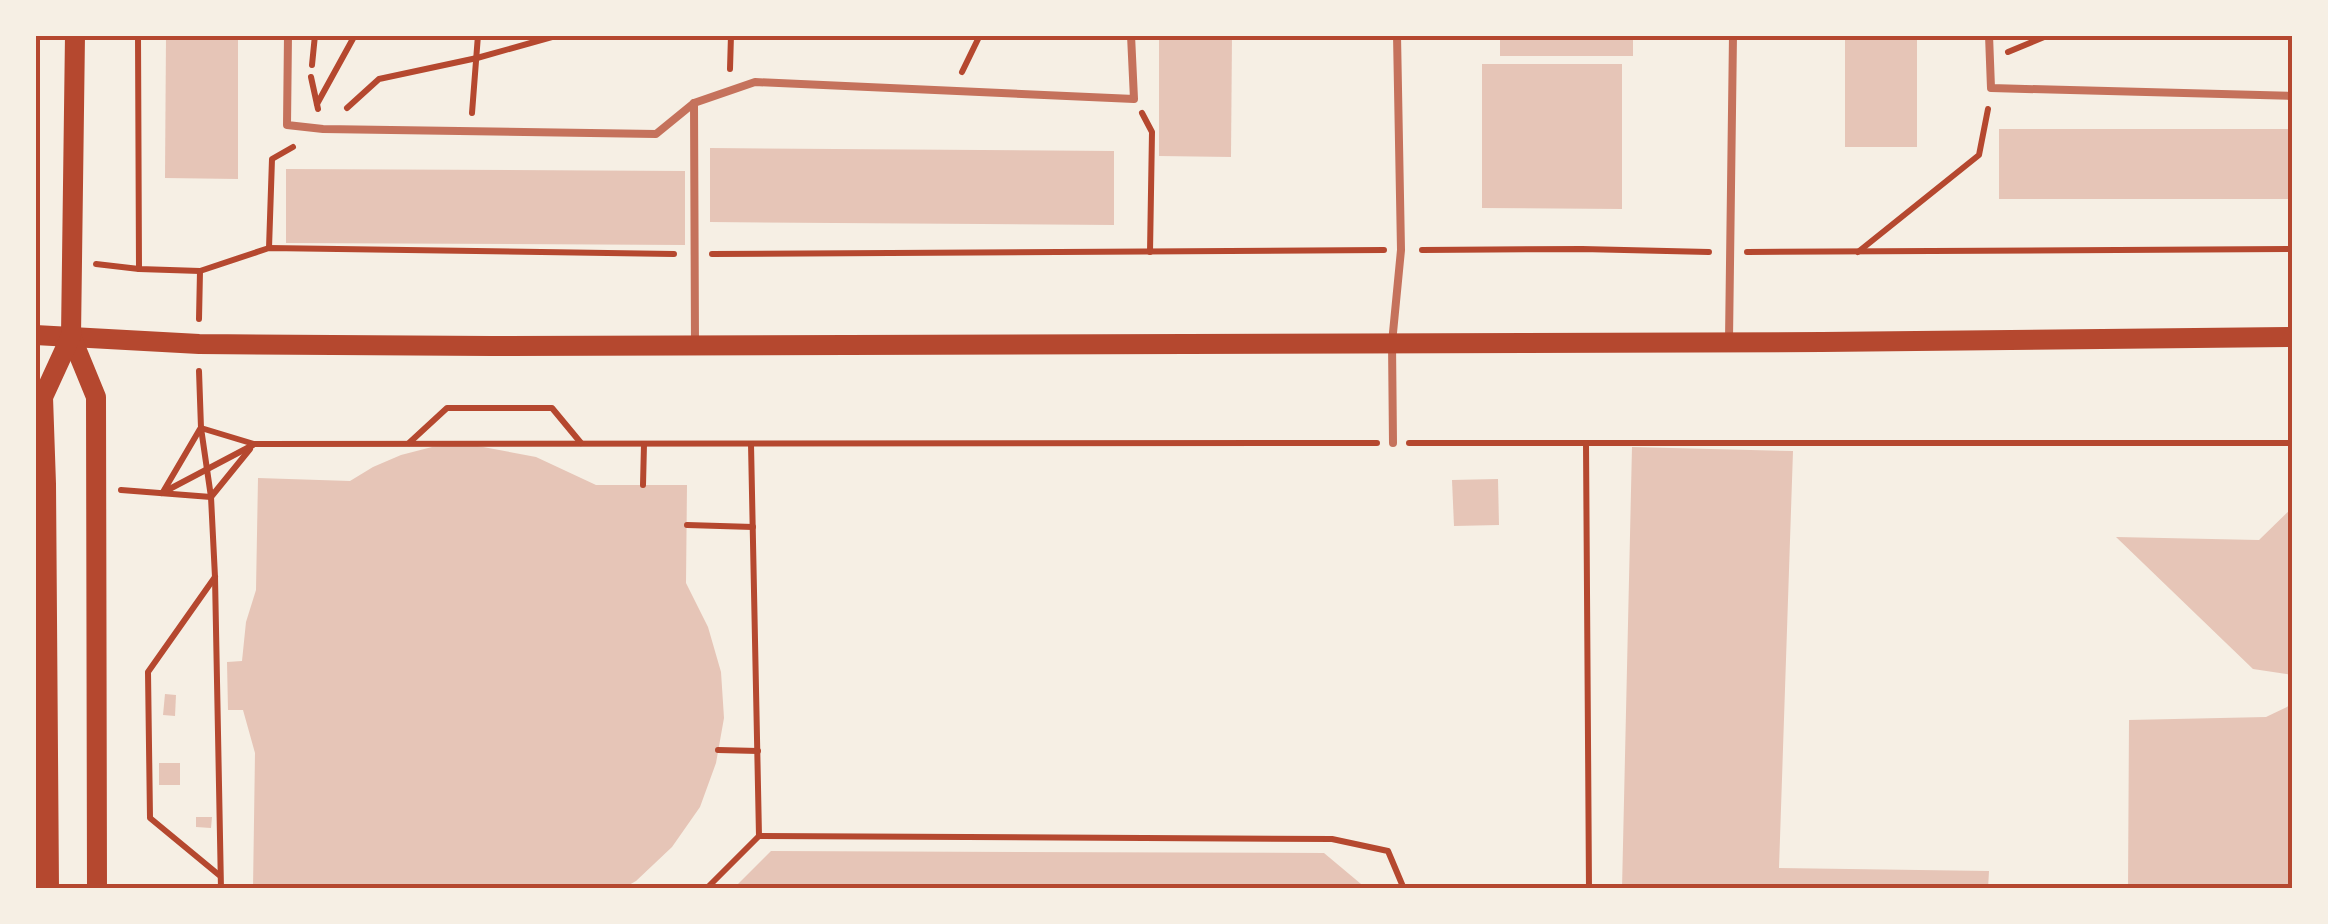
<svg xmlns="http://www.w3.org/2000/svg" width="2328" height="924" font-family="Literata,serif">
	<rect width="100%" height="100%" fill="#f6efe4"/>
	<g fill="#e6c5b7">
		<polygon points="166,35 238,35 238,179 165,178"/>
		<polygon points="1159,35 1232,35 1231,157 1159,156"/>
		<rect x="1500" y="35" width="133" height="21"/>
		<rect x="1845" y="35" width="72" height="112"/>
		<polygon points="1482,64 1622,64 1622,209 1482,208"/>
		<rect x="1999" y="129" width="294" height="70"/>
		<polygon points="710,148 1114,151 1114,225 710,222"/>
		<polygon points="286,169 685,171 685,245 286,243"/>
		<polygon points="467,444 536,457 596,485 687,485 686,583 708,627 721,672 724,718 716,763 700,807 672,847 636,881 622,889 253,889 255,753 243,710 228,710 227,662 242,661 246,622 256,590 258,478 350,481 373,467 401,455 432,447"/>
		<polygon points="1632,447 1793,451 1779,868 1989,871 1988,889 1622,889"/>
		<polygon points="1498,479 1499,525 1454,526 1452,480"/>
		<polygon points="2293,507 2293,675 2253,669 2116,537 2259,540"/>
		<polygon points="165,694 176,695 175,716 163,715"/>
		<polygon points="2293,704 2293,889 2128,889 2129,720 2266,717"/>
		<rect x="159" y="763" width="21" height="22"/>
		<polygon points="196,817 212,817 211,828 196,827"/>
		<polygon points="771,851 1324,853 1367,889 733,889"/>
	</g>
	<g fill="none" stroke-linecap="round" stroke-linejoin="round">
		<g stroke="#b5482f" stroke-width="6">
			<polyline points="138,35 139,269"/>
			<polyline points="2008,52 2049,35"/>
			<polyline points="312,65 315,35"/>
			<polyline points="730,69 731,35"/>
			<polyline points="962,72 980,35"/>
			<polyline points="311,77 318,109"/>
			<polyline points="317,104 355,35"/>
			<polyline points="347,108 379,79 477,58 559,35"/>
			<polyline points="472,113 478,35"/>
			<polyline points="1142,113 1152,132 1150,252"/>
			<polyline points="269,248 272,159 293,147"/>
			<polyline points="1422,250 1582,249 1709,252"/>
			<polyline points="1747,252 2293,249"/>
			<polyline points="1858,252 1979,155 1988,109"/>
			<polyline points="712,254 1384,250"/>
			<polyline points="96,264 139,269 200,271 269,248 674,254"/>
			<polyline points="199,319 200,271"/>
			<polyline points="199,371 201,428 211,497 215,577 221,889"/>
			<polyline points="201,428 254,444 1377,443"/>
			<polyline points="409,443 447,408 552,408 581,443"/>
			<polyline points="1409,443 2293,443"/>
			<polyline points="1586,443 1589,889"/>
			<polyline points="751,444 759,836"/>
			<polyline points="643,485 644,444"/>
			<polyline points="121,490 211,497"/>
			<polyline points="163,492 200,429"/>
			<polyline points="162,493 253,445"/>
			<polyline points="211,497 250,449"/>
			<polyline points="687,525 753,527"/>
			<polyline points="215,577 148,672 150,818 219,875"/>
			<polyline points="718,750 758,751"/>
			<polyline points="706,889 759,836 1332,839 1388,851 1404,889"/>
		</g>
		<g stroke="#c5725c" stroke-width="8">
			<polyline points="288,35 287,125 323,129 656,134 694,103 755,82 1134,99 1131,35"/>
			<polyline points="1989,35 1991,88 2293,96"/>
			<polyline points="694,103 695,343"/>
			<polyline points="1729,340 1733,35"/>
			<polyline points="1393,443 1392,343 1401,250 1397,35"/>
		</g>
		<g stroke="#b5482f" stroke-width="20">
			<polyline points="35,335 199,344 491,346 1822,342 2293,337"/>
			<polyline points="71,336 96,397 97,889"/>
			<polyline points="49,889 46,484 43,397 71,336 75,35"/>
		</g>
	</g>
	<rect width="2328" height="924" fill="none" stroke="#f6efe4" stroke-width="75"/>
	<rect x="38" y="38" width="2252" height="848" fill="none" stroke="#b5482f" stroke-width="4"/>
</svg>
